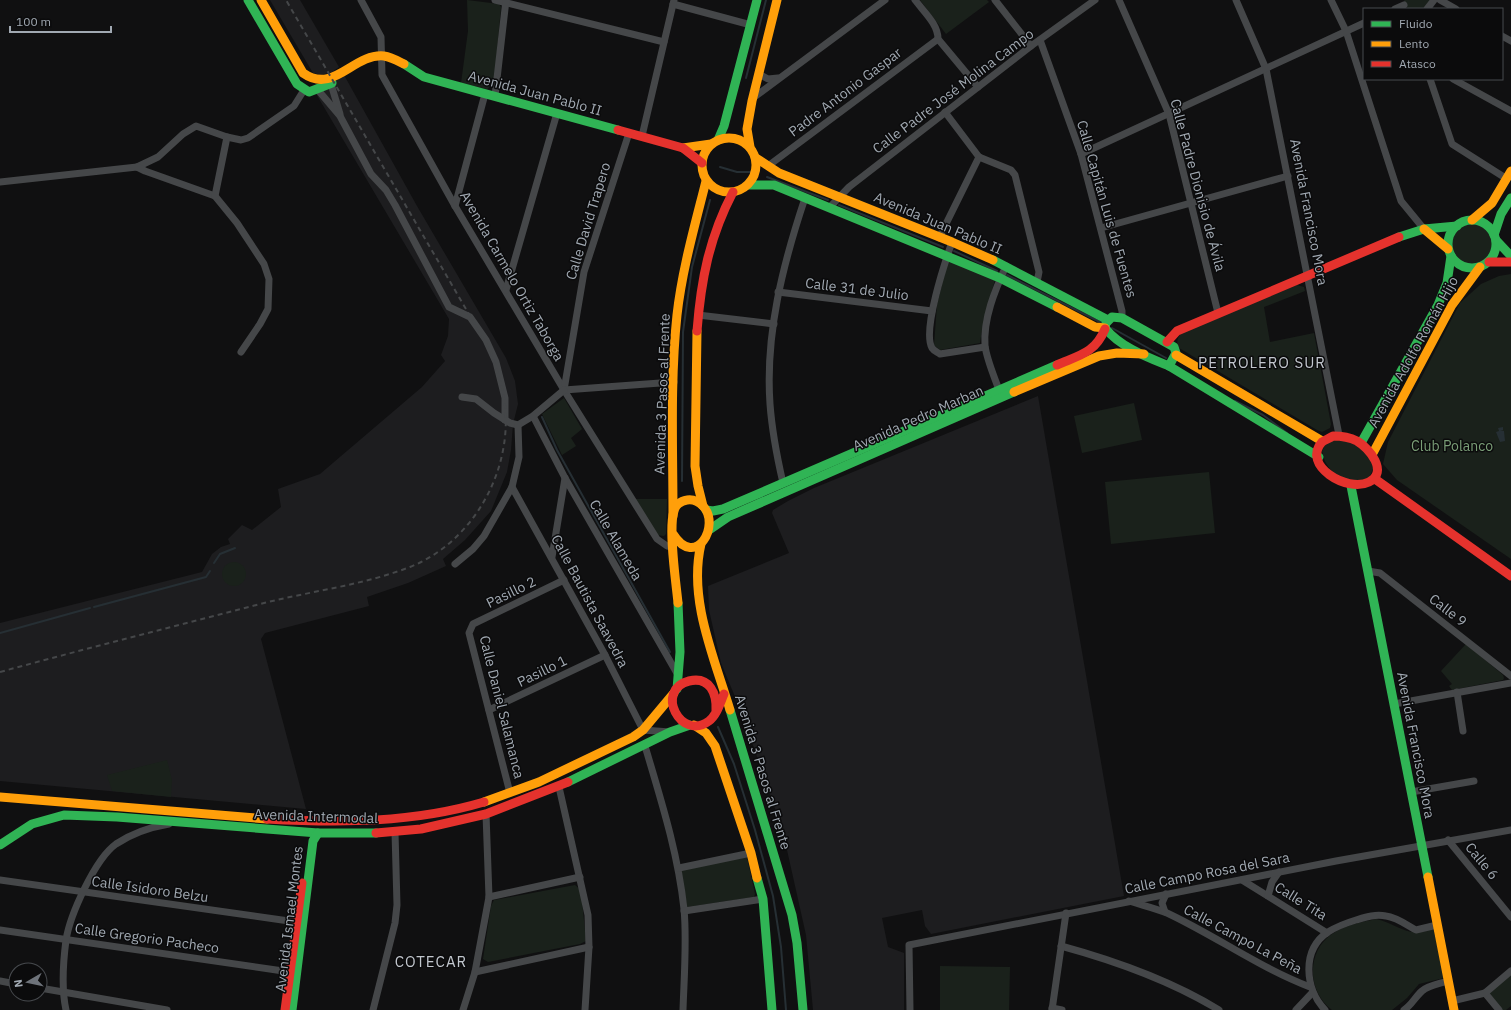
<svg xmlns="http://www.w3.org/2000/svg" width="1511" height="1010" font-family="'IBM Plex Sans',sans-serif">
	<rect width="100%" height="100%" fill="#101011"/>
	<g fill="#1d1d1f">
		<polygon points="270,0 300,0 339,67 332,72 321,75 313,73"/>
		<polygon points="344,75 417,206 506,358 515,381 518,404 513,424 511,450 507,472 491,511 465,540 443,559 446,566 408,583 367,597 369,606 265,633 261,639 306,809 0,781 0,623 202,572 212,554 221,547 230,544 228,539 242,525 252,530 281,507 278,489 320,474 422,387 445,361 441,355 448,336 449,319 315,92"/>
		<polygon points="1038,396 1124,896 931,934 925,926 922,910 882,918 888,947 904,953 904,1010 813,1010 806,935 783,832 743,716 721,663 709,610 708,586 789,553 772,513 773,510 788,501 814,488"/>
	</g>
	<g fill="#1a211b">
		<polygon points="467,0 499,4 501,7 494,84 487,89 461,83 468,31"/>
		<polygon points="920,0 987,0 989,2 946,34"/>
		<polygon points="1404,0 1431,0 1423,9 1408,9"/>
		<circle cx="1472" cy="244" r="20"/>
		<polygon points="948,260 995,280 984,318 980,343 940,350 934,345 937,305"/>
		<polygon points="1511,274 1511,559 1397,480 1383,464 1388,442 1460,303 1481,284 1499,276"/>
		<path d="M1297,285L1304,287L1305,291L1264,307L1270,342L1314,333L1331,424L1330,428L1322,432L1317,430L1179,348C1176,342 1177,339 1181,333Z"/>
		<polygon points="564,398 582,429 571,438 576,446 562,455 542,414"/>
		<polygon points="1134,403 1142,440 1082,453 1074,416"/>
		<path d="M1338,439C1356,443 1370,450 1373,469L1368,480C1347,485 1325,473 1322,451L1326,443Z"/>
		<polygon points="1209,472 1215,533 1111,544 1105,482"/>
		<polygon points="633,499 667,499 666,534 664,536 656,535"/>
		<circle cx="234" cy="574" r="12"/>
		<polygon points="1466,644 1503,675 1504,678 1503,680 1452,690 1449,686 1452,684 1441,671"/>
		<polygon points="167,760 172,780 171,797 112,791 107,775"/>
		<polygon points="747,857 755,894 754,897 687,907 681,869"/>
		<polygon points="575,885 581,890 586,941 580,944 488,962 483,959 491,906 494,900"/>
		<path d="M1376,919C1398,924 1411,941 1433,927L1444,978L1419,984L1407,998L1392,1010H1332C1307,991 1306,952 1332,934C1345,925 1362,922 1376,919Z"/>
		<polygon points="940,966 1010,967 1009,1010 940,1010"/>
		<polygon points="1511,974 1511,1006 1506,1010 1502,1010 1489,993"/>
	</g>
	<polygon fill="#262f34" points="1503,427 1503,430 1500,430 1504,431 1505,441 1500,442 1496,432 1499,431 1498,428"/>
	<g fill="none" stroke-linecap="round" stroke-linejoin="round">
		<g stroke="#262f34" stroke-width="2">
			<polyline points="746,78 766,0"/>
			<polyline points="720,167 737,172 750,172"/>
			<polyline points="767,177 828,200"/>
			<polyline points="839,205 943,247"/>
			<polyline points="954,251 997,271"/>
			<polyline points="1007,275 1100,322"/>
			<polyline points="1112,328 1166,358"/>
			<polyline points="1235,401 1263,415 1287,433"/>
			<polyline points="542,417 557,450 670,652"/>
			<polyline points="682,481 683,332 692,267 710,200"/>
			<polyline points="214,563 220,554 235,548"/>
			<polyline points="94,607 206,577 210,571"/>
			<polyline points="0,633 90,608"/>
			<polyline points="718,727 734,764 755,830 773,896 781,947 786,1010"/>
		</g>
		<g stroke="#454749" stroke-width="7">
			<polyline points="361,0 381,37 382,75 455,206 564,390 657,539 667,546 673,547"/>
			<polyline points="495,0 664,42"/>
			<path d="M915,0C924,12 938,24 938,39L978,87"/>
			<polyline points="995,0 1031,46"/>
			<polyline points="1119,0 1169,114 1218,313"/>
			<polyline points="1236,0 1266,69 1339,435"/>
			<polyline points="1331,0 1346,31 1401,201 1424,229"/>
			<polyline points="1440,0 1456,9"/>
			<polyline points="673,4 751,25"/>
			<polyline points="1395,9 1404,5"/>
			<polyline points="1427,9 1434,0"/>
			<polyline points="1502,36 1511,41"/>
			<polyline points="1040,40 1081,154 1122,311 1122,318"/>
			<polyline points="759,74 768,79 778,78"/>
			<polyline points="1430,79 1452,144 1507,179"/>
			<polyline points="1453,79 1511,111"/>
			<polyline points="331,84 340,114"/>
			<polyline points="318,90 340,116 371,174 386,190 395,205 449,307 470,317 486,340 496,362 505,398 505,420"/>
			<polyline points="495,96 506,0"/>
			<polyline points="753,98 885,0"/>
			<polyline points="945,112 979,157 1011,170 1015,175 1039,272 1037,282"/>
			<polyline points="642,136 674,0"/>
			<polyline points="1081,154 1364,23"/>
			<polyline points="768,166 938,39"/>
			<polyline points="137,167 158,157 183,134 196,126 227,137 241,140 248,138 294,106 304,90"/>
			<polyline points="0,182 137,167 145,171 215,196 237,223 264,264 269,279 268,309 260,324 241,352"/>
			<polyline points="215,196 227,137"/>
			<polyline points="455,206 485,94"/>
			<polyline points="830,207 849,187 1031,46 1095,0"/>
			<polyline points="1101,228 1288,176"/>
			<polyline points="939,238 979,157"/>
			<path d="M952,242C945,262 922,331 932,348C934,351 937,352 940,354L985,347"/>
			<polyline points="506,290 557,113"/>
			<polyline points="778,292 932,311"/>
			<polyline points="698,315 774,324"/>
			<polyline points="564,390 584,272 629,133"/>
			<polyline points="564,390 674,382"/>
			<path d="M999,390C994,376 987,360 985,346C983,319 995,290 1006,266"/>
			<polyline points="462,397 476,399 494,413 510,423 518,425 533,416 564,390"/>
			<polyline points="533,416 565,478 678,675"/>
			<path d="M783,483C777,457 772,431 770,404C765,334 783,264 805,198"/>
			<polyline points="512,487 605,655 643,730 670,732"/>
			<polyline points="552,557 565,478"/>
			<polyline points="455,564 473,549 484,536 512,487 519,457 518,425"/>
			<polyline points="1368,571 1380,573 1511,676"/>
			<polyline points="1457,692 1463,731"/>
			<polyline points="1394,704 1511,683"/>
			<polyline points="489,710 605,655"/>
			<path d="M645,746C661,800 678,853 684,909C687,940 684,979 683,1010"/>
			<polyline points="559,787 588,915 589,947 585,1010"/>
			<polyline points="1411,792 1474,781"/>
			<polyline points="510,793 469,633 473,624 564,580"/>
			<polyline points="1448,840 1511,917"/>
			<polyline points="679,868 751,853"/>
			<polyline points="0,880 296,922"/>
			<polyline points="1242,880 1327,933"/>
			<polyline points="1268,896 1272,882 1279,872"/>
			<polyline points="489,897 580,877"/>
			<path d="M1129,901C1141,905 1155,908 1167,913C1216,936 1260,968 1310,987"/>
			<polyline points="684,911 763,899"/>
			<polyline points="1165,912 1162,903 1166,894"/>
			<polyline points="0,930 290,972"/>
			<path d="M1061,946C1116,961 1170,980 1219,1010"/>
			<polyline points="475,972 589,947"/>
			<polyline points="0,981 16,984"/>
			<polyline points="40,988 167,1010"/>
			<polyline points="1485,993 1499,1010"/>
			<polyline points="1452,1001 1485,993 1511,971"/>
			<polyline points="1052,1008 1062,1010"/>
			<path d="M66,1010C61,987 63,963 66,940C70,915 95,859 116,844C131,834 151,827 169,824"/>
			<polyline points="373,1010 395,923 397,905 395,832"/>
			<polyline points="463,1010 475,972 489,897 486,814"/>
			<polyline points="910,1010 909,945 1336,861 1511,830"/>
			<polyline points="1052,1010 1066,913"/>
			<polyline points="1296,1010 1312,993"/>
			<path d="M1325,1010C1305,989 1301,950 1328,932C1336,927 1346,923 1356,920C1366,917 1375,914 1386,916C1396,917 1407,925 1416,930L1437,925"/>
			<path d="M1404,1010C1412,1005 1415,997 1422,991C1429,985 1439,984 1448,981"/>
		</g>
		<g stroke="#30b455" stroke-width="9">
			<polyline points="248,0 297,84 309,92 332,83"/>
			<polyline points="404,64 424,77 618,130"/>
			<polyline points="718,140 724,126 757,0"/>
			<polyline points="748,185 774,185 1000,278 1057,307"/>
			<circle cx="1472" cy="244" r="24"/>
			<polyline points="1494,235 1501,214 1511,198"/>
			<polyline points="1399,237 1424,229 1457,226"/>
			<polyline points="1496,240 1511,256"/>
			<polyline points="993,260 1108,320"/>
			<path d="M1112,317L1122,318L1174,347L1176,353L1169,366C1147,357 1120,347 1105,328L1106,323Z"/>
			<polyline points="1169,366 1319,457"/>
			<polyline points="1361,443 1438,305 1447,283 1451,256"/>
			<polyline points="1351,486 1428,877"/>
			<polyline points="706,510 713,511 723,509 1057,365"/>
			<polyline points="709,530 728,517 1014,392"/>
			<polyline points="677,689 680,652 678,603"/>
			<polyline points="730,710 792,915 797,943 803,1010"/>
			<polyline points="568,782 670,732 690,725"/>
			<polyline points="0,845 32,824 64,815 117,817 318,833 376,833"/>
			<polyline points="757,878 763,899 772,1010"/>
			<polyline points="292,1010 313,841 318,833"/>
		</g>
		<g stroke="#ff9f0a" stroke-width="9">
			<path d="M261,0L303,73C334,95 353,53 384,56C391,57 398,61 404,64"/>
			<circle cx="729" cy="165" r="27"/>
			<polyline points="750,147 747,129 752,101 777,0"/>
			<polyline points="683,148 711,144"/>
			<polyline points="756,158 779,173 952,242 993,260"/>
			<polyline points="1472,220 1492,203 1511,171"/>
			<polyline points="1424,229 1448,249"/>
			<polyline points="1057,307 1095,327 1105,328"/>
			<polyline points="697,331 695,466 698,486 703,506"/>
			<polyline points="1176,355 1322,441"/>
			<polyline points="1014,392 1099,356 1117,353 1144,354"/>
			<polyline points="1373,453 1452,305 1480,267"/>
			<path d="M673,516C673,449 670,381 677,315C682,270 695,225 706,181"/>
			<path d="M673,534C696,570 721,525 703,506C699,502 693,499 687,500C680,501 675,506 674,511C668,529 676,582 678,603"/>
			<path d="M701,544C688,599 714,657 730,710"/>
			<polyline points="694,725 706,733 715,746 751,853 757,878"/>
			<polyline points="0,797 267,819"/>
			<polyline points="484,802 539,782 633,737 643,730 674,693"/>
			<polyline points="1428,877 1454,1010"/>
		</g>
		<g stroke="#e5322d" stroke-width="9">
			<polyline points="618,130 683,148 702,163"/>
			<polyline points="1489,262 1511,262"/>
			<path d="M697,331C701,280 709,238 733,192"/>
			<polyline points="1167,342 1177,331 1399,237"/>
			<path d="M1057,365C1080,355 1095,353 1105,329"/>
			<path d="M1333,436C1341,436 1349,437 1357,441C1369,448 1389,472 1369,482C1347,493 1301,465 1322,442C1325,440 1330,438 1333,436Z"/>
			<polyline points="1375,479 1511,576"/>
			<path d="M716,711C717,694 710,676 689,681C654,690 681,742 709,721C717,715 720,703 724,694"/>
			<path d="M267,819C341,823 413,823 484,802"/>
			<polyline points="376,833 421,829 486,814 568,782"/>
			<polyline points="285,1010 302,883"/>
		</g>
		<path stroke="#454749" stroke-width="2" stroke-dasharray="5 4" stroke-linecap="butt" d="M0,672C88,648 176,626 264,603C312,591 363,585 410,567C475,541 515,467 504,398C502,383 495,367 491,352L286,0"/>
	</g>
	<g text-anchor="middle" stroke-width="3" stroke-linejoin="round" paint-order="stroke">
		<g font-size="14" fill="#a1a9b2" stroke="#0b0b0c">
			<text transform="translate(953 91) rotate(-37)" y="5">Calle Padre José Molina Campo</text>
			<text transform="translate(845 92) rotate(-37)" y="5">Padre Antonio Gaspar</text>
			<text transform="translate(535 93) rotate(15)" y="5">Avenida Juan Pablo II</text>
			<text transform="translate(1198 185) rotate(75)" y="5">Calle Padre Dionisio de Ávila</text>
			<text transform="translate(1107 209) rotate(74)" y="5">Calle Capitán Luis de Fuentes</text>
			<text transform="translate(1309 212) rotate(79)" y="5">Avenida Francisco Mora</text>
			<text transform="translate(588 221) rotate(-73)" y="5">Calle David Trapero</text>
			<text transform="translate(938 223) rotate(23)" y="5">Avenida Juan Pablo II</text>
			<text transform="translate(512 276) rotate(60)" y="5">Avenida Carmelo Ortiz Taborga</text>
			<text transform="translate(857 289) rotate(7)" y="5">Calle 31 de Julio</text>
			<text transform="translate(1413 352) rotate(-61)" y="5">Avenida Adolfo Román Hijo</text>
			<text transform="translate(662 394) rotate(-88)" y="5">Avenida 3 Pasos al Frente</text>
			<text transform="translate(918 418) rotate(-24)" y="5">Avenida Pedro Marban</text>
			<text transform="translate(616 540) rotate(60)" y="5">Calle Alameda</text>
			<text transform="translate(511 592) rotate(-26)" y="5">Pasillo 2</text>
			<text transform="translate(590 601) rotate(62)" y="5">Calle Bautista Saavedra</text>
			<text transform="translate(1448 610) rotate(38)" y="5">Calle 9</text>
			<text transform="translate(542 671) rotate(-26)" y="5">Pasillo 1</text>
			<text transform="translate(502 707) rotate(76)" y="5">Calle Daniel Salamanca</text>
			<text transform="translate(1416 745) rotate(79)" y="5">Avenida Francisco Mora</text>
			<text transform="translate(763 772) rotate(73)" y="5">Avenida 3 Pasos al Frente</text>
			<text transform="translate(316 816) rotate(2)" y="5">Avenida Intermodal</text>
			<text transform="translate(1482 861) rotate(51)" y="5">Calle 6</text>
			<text transform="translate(1207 873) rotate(-11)" y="5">Calle Campo Rosa del Sara</text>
			<text transform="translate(150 889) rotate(8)" y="5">Calle Isidoro Belzu</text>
			<text transform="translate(1301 901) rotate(32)" y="5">Calle Tita</text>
			<text transform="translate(289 919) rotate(-83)" y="5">Avenida Ismael Montes</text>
			<text transform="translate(147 938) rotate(8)" y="5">Calle Gregorio Pacheco</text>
			<text transform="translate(1243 939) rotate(28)" y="5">Calle Campo La Peña</text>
		</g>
		<g font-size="14" fill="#7a9e77" stroke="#0b0b0c">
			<text x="1452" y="451">Club Polanco</text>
		</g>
		<g font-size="15" letter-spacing="1" fill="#c2c7ce" stroke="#0b0b0c">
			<text x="1262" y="368">PETROLERO SUR</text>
			<text x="431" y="967">COTECAR</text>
		</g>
	</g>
	<rect x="1363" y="8" width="140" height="72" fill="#0b0b0c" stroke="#474a4e"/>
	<rect x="1371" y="21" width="20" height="6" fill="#30b455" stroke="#474a4e"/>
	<text x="1399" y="28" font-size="12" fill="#a1a9b2">Fluido</text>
	<rect x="1371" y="41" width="20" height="6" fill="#ff9f0a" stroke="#474a4e"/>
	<text x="1399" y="48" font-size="12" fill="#a1a9b2">Lento</text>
	<rect x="1371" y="61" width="20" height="6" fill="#e5322d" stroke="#474a4e"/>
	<text x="1399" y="68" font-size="12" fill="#a1a9b2">Atasco</text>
	<g transform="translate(28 982) rotate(261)"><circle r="19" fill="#0b0b0c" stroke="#474a4e"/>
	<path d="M0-3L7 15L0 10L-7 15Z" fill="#6e737a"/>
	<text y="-6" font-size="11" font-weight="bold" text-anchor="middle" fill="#a1a9b2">N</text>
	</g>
	<path d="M10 26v6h101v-6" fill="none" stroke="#a1a9b2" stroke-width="2"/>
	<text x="16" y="26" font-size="12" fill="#a1a9b2" stroke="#0b0b0c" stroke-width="3" paint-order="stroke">100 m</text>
</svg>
